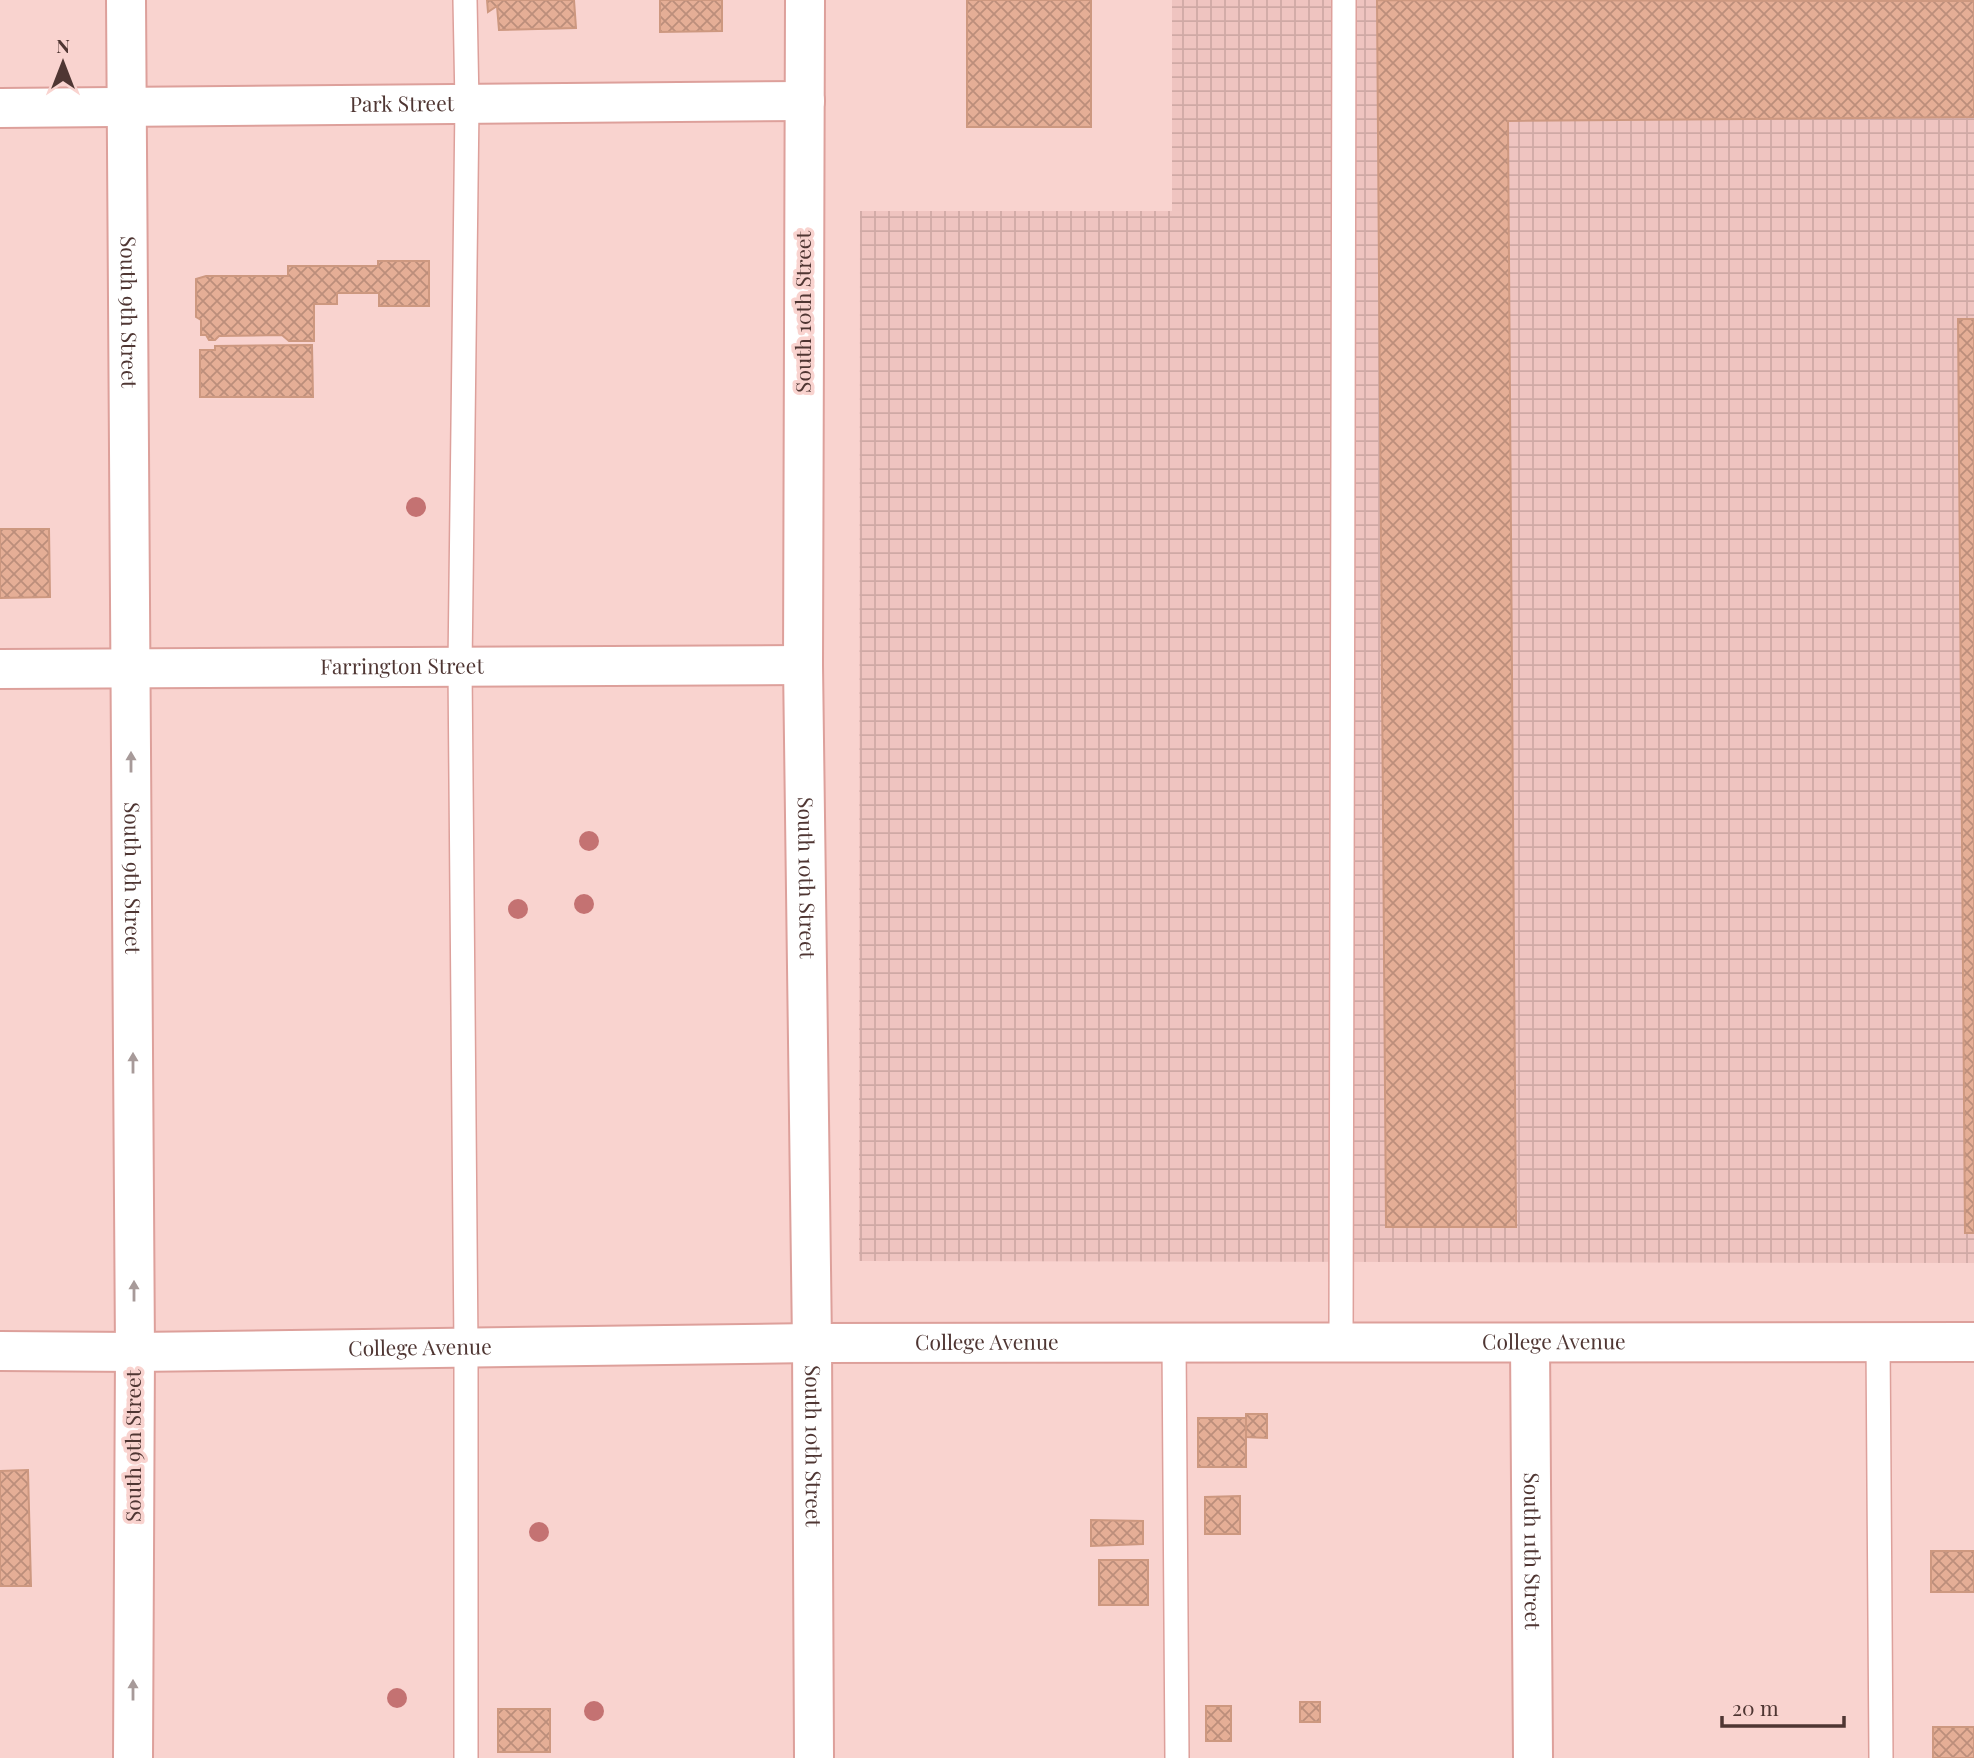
<svg xmlns="http://www.w3.org/2000/svg" width="1974" height="1758" font-family="'Playfair Display',serif">
	<defs>
		<pattern id="industrial-grid" width="8" height="8" patternUnits="userSpaceOnUse" patternTransform="scale(1.75)"><rect width="8" height="8" fill="#efc4c0"/><path d="M0 4h8M4 0v8" fill="none" stroke="#cfa9a5"/></pattern>
		<pattern id="building-cross-hatch" width="8" height="8" patternUnits="userSpaceOnUse" patternTransform="scale(1.75)"><rect width="8" height="8" fill="#e5ae96"/><path d="M0 0l8 8M0 8l8-8" fill="none" stroke="#bc8e7b"/></pattern>
	</defs>
	<rect width="100%" height="100%" fill="#f9d3cf"/>
	<polygon fill="url(#industrial-grid)" points="1172,0 1974,0 1974,1263 859,1261 860,211 1172,211"/>
	<g fill="url(#building-cross-hatch)" stroke="#cd9880" stroke-width="2">
		<polygon points="487,0 574,0 576,28 499,30 497,6 488,12"/>
		<polygon points="660,0 722,0 722,31 660,32"/>
		<rect x="967" y="0" width="124" height="127"/>
		<polygon points="1377,0 1974,1 1974,117 1508,121 1516,1227 1386,1227"/>
		<polygon points="378,261 429,261 429,306 379,306 379,293 337,293 337,304 314,304 314,341 289,341 282,335 219,336 215,340 209,340 206,335 201,335 201,320 196,317 196,279 206,276 288,276 288,266 378,266"/>
		<polygon points="1958,319 1974,319 1974,1233 1965,1233"/>
		<polygon points="312,345 313,397 200,397 200,350 215,350 215,346"/>
		<polygon points="0,529 49,529 50,597 0,598"/>
		<polygon points="1246,1414 1267,1414 1267,1438 1246,1437"/>
		<rect x="1198" y="1418" width="48" height="49"/>
		<polygon points="28,1470 31,1586 0,1586 0,1471"/>
		<polygon points="1240,1496 1240,1534 1205,1534 1205,1497"/>
		<polygon points="1091,1520 1143,1521 1143,1544 1091,1546"/>
		<rect x="1931" y="1551" width="43" height="41"/>
		<rect x="1099" y="1560" width="49" height="45"/>
		<rect x="1300" y="1702" width="20" height="20"/>
		<rect x="1206" y="1706" width="25" height="35"/>
		<rect x="498" y="1709" width="52" height="43"/>
		<rect x="1933" y="1727" width="41" height="31"/>
	</g>
	<g fill="none" stroke-linecap="round" stroke-linejoin="round">
		<g stroke="#dda09b" stroke-width="26">
			<g id="service">
				<polyline points="465,0 467,104 460,667 466,1348 466,1758"/>
				<polyline points="1878,1342 1881,1758"/>
				<polyline points="1174,1343 1177,1758"/>
				<polyline points="1341,1343 1344,0"/>
			</g>
		</g>
		<g stroke="#dda09b" stroke-width="42">
			<g id="minor">
				<path id="s1" d="M805,0L803,665L812,1343L814,1758"/>
				<path id="s2" d="M0,108L805,101"/>
				<path id="s3" d="M0,669L803,665"/>
				<path id="s4" d="M1530,1343L1533,1758"/>
			</g>
		</g>
		<g stroke="#dda09b" stroke-width="42">
			<g id="tertiary">
				<path id="s5" d="M126,0L135,1352L133,1758"/>
				<path id="s6" d="M0,1351L135,1352L812,1343L1974,1342"/>
			</g>
		</g>
		<use href="#service" stroke="#fff" stroke-width="23"/>
		<use href="#minor" stroke="#fff" stroke-width="38"/>
		<use href="#tertiary" stroke="#fff" stroke-width="38"/>
	</g>
	<g fill="#c47272">
		<circle cx="416" cy="507" r="10"/>
		<circle cx="589" cy="841" r="10"/>
		<circle cx="584" cy="904" r="10"/>
		<circle cx="518" cy="909" r="10"/>
		<circle cx="539" cy="1532" r="10"/>
		<circle cx="397" cy="1698" r="10"/>
		<circle cx="594" cy="1711" r="10"/>
	</g>
	<defs><path id="oneway-solid" d="M-6-.8H1V-3.2L6.5 0L1 3.2V.8H-6Z" transform="scale(1.75)"/></defs>
	<g fill="#a79a99">
		<use href="#oneway-solid" transform="translate(131 762) rotate(-90)"/>
		<use href="#oneway-solid" transform="translate(133 1063) rotate(-90)"/>
		<use href="#oneway-solid" transform="translate(134 1291) rotate(-90)"/>
		<use href="#oneway-solid" transform="translate(133 1690) rotate(-90)"/>
	</g>
	<g text-anchor="middle" stroke-width="7" stroke-linejoin="round" paint-order="stroke">
		<g font-size="21" fill="#4f3633" stroke="#f9d3cf">
			<text dy="7" stroke="none"><textPath href="#s2" startOffset="402">Park Street</textPath></text>
			<text dy="7" stroke="none"><textPath href="#s5" startOffset="312">South 9th Street</textPath></text>
			<text transform="translate(804 312) rotate(-90)" y="7">South 10th Street</text>
			<text dy="7" stroke="none"><textPath href="#s3" startOffset="402">Farrington Street</textPath></text>
			<text dy="7" stroke="none"><textPath href="#s5" startOffset="878">South 9th Street</textPath></text>
			<text dy="7" stroke="none"><textPath href="#s1" startOffset="878">South 10th Street</textPath></text>
			<text dy="7" stroke="none"><textPath href="#s6" startOffset="987">College Avenue</textPath></text>
			<text dy="7" stroke="none"><textPath href="#s6" startOffset="1554">College Avenue</textPath></text>
			<text dy="7" stroke="none"><textPath href="#s6" startOffset="420">College Avenue</textPath></text>
			<text transform="translate(134 1446) rotate(-90)" y="7">South 9th Street</text>
			<text dy="7" stroke="none"><textPath href="#s1" startOffset="1446">South 10th Street</textPath></text>
			<text dy="7" stroke="none"><textPath href="#s4" startOffset="208">South 11th Street</textPath></text>
		</g>
	</g>
	<g transform="translate(63 63)" stroke="#f9d3cf" stroke-width="5" paint-order="stroke">
	<path d="M0-5L12 26L0 18L-12 26Z" fill="#4f3633"/>
	<text y="-10" font-size="19" font-weight="bold" text-anchor="middle" fill="#4f3633">N</text>
	</g>
	<path d="M1722 1716v10h122v-10" fill="none" stroke="#4f3633" stroke-width="3.5"/>
	<text x="1732" y="1716" font-size="21" fill="#4f3633" stroke="#f9d3cf" stroke-width="5" paint-order="stroke">20 m</text>
</svg>
